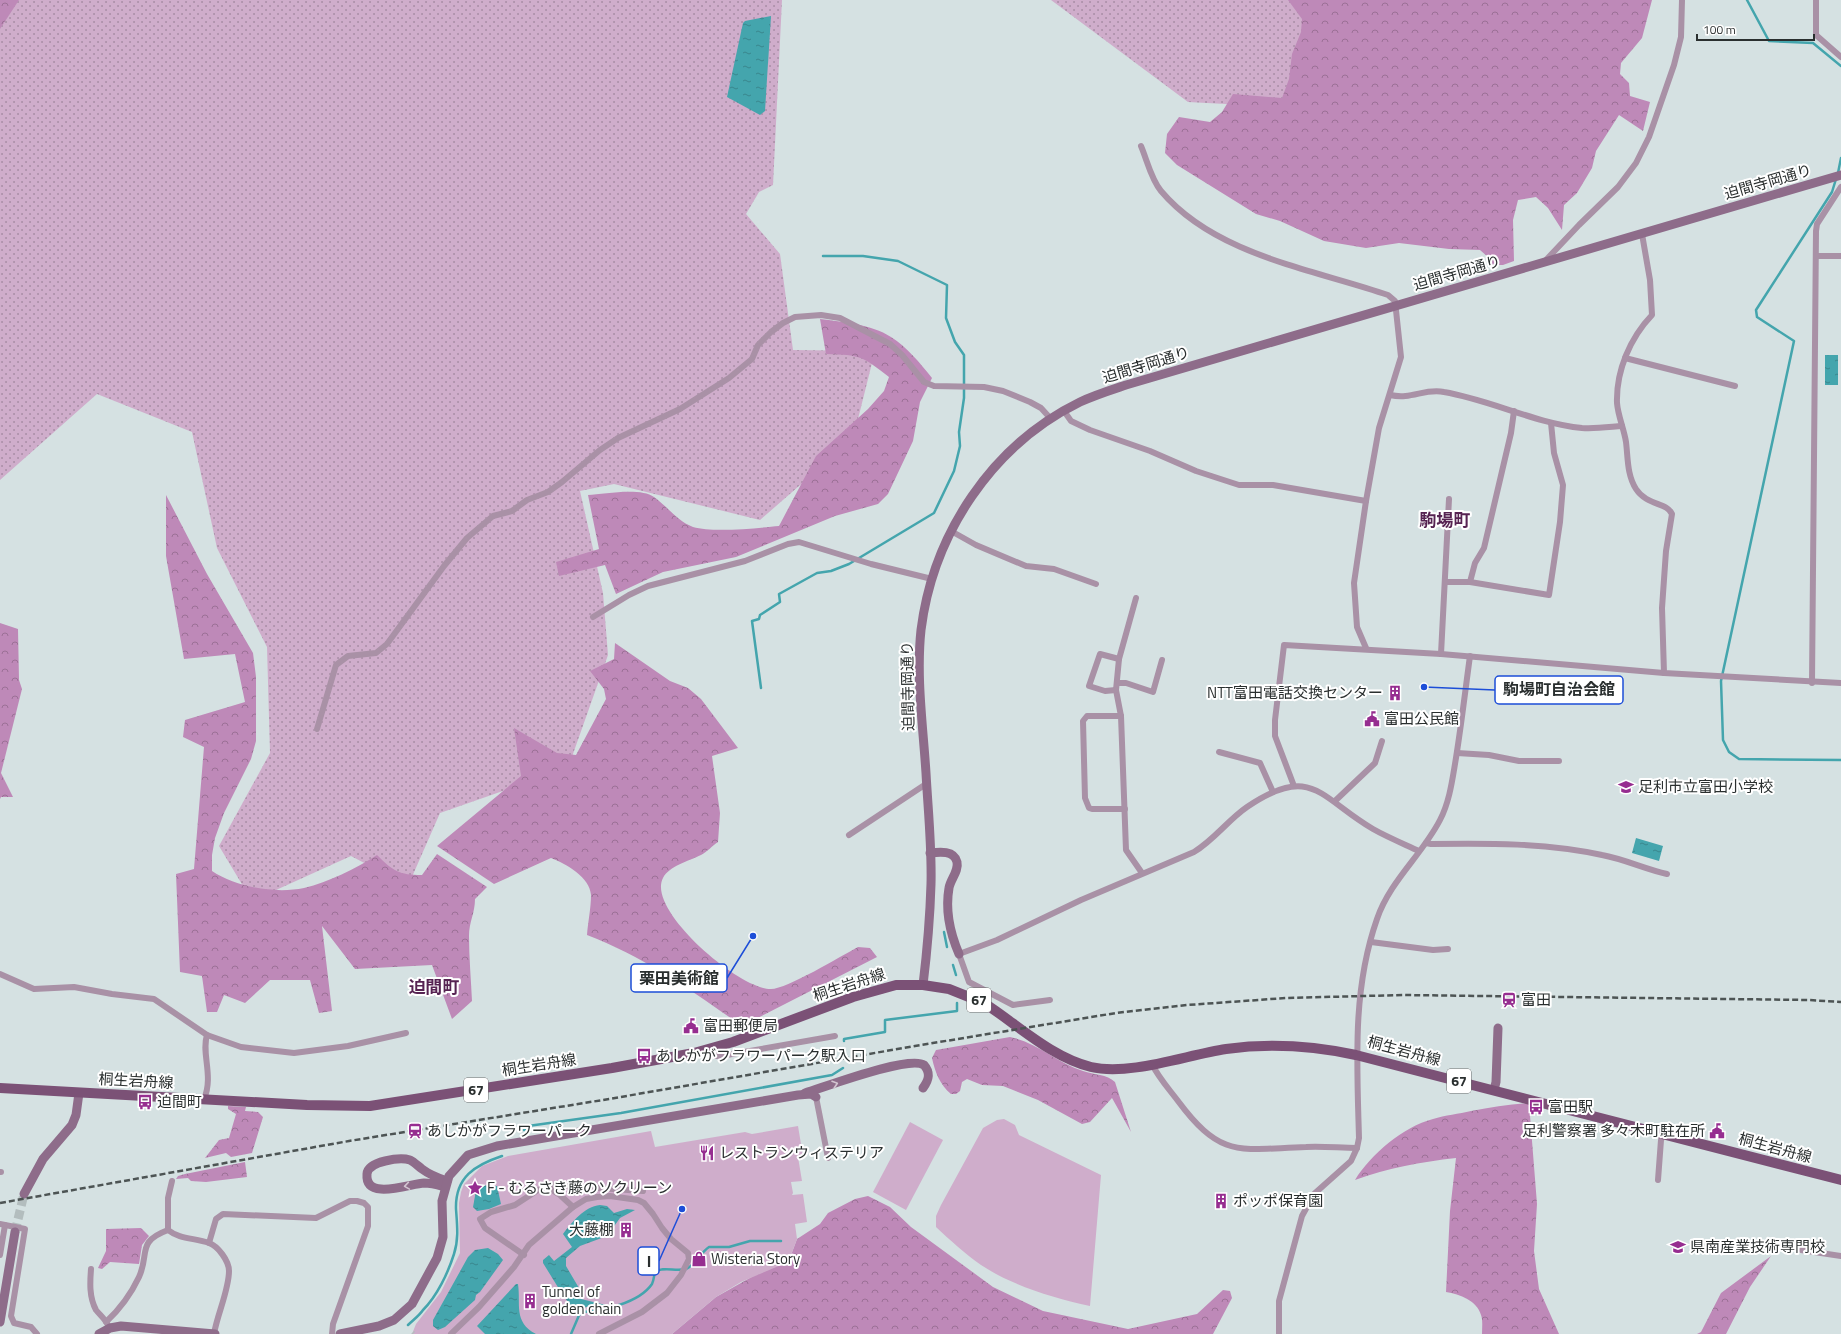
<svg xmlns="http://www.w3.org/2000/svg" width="1841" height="1334" font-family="'Titillium Web','Noto Sans JP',sans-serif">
	<defs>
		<pattern id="grass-dots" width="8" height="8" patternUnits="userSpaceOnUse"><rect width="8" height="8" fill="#cfadcb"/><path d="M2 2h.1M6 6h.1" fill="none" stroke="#a88da5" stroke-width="1.8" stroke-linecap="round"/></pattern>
		<pattern id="forest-crowns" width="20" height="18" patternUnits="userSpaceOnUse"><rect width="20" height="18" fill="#be89b8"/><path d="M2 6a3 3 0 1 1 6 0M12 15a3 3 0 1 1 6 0" fill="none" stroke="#9b7096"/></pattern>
		<pattern id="water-ripples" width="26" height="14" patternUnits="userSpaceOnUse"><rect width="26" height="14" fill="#44a5ad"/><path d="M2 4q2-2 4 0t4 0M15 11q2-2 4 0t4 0" fill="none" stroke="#39878d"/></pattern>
	</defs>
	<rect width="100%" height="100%" fill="#d5e1e2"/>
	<g fill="url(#grass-dots)">
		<polygon points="11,0 782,0 773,185 759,192 746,214 780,254 793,350 875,351 853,439 760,520 614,484 580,491 603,593 608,655 568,768 440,813 408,886 351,856 252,901 219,846 270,753 267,647 217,548 192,432 97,394 0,480 0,8"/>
		<polygon points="1051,0 1344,0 1300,108 1188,102"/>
	</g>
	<g fill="url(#forest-crowns)">
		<polygon points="0,0 19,0 0,29"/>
		<polygon points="1288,0 1652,0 1642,38 1621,63 1620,74 1629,83 1630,96 1650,102 1643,131 1619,115 1596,151 1592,168 1577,193 1564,205 1562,230 1548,208 1536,197 1518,200 1513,220 1514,261 1503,265 1493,265 1488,257 1480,250 1449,249 1399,243 1366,248 1324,241 1280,221 1256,214 1177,165 1165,153 1167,134 1179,117 1210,122 1222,112 1233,94 1282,98 1289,79 1292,54 1301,32 1302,19"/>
		<path d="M820,319C843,322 871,324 891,337C907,347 920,363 932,378L920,402L913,441L888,494L878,504L835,516L736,557L663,572L616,594L605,565L559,576L556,562L599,549L588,495C604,494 641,487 654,497C667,506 677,521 693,527C714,533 756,528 779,526L816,456L868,409L884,391L889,377C862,356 861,355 826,354Z"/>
		<path d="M166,495L207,574L253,653L256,677V741L251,759L224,813L215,838L212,855V871C236,887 275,894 304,888C329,882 355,869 377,855C393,871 399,875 422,875L437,854L487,887L475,899C475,913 469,922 469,936C469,957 471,980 472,1001L452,1019L432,965L355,969L322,926L332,1011L319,1013L310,980H270L245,1003L224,995L217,1012H207L202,976L180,972L176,874L194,869L204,747L183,737L185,720L245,702L235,654L184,659L166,556Z"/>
		<polygon points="0,623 18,629 19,680 22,689 1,773 13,797 1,797 0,799"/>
		<path d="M615,643L670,681L688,688L701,699L738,748L712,756L720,813L718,842C712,846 707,852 701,855C689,861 669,866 663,878C646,910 740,990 771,989C787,989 841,956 858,947L870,948L877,957L742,1026C691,990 646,958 587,935C588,922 591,908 591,895C590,877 566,864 551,858L494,884L437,846L521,776L514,728L557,753L576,755L606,699L604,689L590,671L614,659Z"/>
		<path d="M1010,1037C1037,1042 1057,1063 1083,1071C1094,1075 1107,1074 1115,1082L1131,1132L1112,1098L1090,1122L1082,1124L1038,1100L1003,1086L982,1085L967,1079L962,1082L960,1091L956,1094H951C940,1085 935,1072 932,1058L936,1050Z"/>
		<path d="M1529,1103L1537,1204L1534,1251L1539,1289L1559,1334H1482C1482,1328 1483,1320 1481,1315C1477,1301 1460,1294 1446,1292L1450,1211L1456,1158C1421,1162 1388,1168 1355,1180C1371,1154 1403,1127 1433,1119C1445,1115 1459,1114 1471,1111C1491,1107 1509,1104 1529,1103Z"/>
		<polygon points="228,1106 246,1107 245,1111 258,1112 263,1117 252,1153 231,1157 226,1153 205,1158 219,1140 229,1138 236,1114 228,1109"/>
		<polygon points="245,1162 247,1177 206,1182 191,1181 188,1178 176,1179 178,1176 185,1174"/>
		<polygon points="868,1196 890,1207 911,1227 993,1287 1043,1311 1128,1329 1197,1314 1223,1290 1230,1291 1232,1298 1213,1334 672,1334 716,1297 791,1255 797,1239 820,1224 828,1213 855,1199"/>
		<polygon points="141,1228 149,1236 142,1245 139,1264 110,1262 102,1269 98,1268 106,1251 106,1229"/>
		<polygon points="1771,1256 1750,1287 1726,1334 1697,1334 1701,1332 1721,1293"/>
	</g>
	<g fill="#cfadcb">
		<path d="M1004,1119L1015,1125L1019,1135L1101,1175L1090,1306C1053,1298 1013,1286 981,1265C965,1254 950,1240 936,1227V1216L941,1205L983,1128L997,1120Z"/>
		<polygon points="910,1122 943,1140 906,1210 873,1192"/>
		<polygon points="798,1126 803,1156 798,1157 802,1181 791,1182 793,1193 792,1195 803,1194 807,1222 795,1224 797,1239 791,1255 781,1265 741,1282 716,1297 672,1334 412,1334 416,1324 441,1292 460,1253 459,1203 461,1192 464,1184 482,1166 508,1156 651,1131 655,1147 745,1132 752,1134"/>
	</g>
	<g fill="url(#water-ripples)">
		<polygon points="771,16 765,111 760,115 727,97 743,23 745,21"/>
		<rect x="1825" y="355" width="13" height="30"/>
		<polygon points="1636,838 1663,846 1659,861 1632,853"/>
		<polygon points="477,1185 497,1186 501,1204 489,1209 477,1211 473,1207"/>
		<path d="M600,1205L607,1206L614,1213L627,1209L635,1210L620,1218L607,1236L580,1246L566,1258V1266L579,1288L581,1299L606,1305L586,1307L580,1316L564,1297L543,1263V1260L549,1255L554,1261L572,1247L563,1234C573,1221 584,1207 600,1205Z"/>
		<polygon points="488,1248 498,1254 503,1260 480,1292 476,1295 475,1300 445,1327 438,1330 433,1326 433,1320 468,1257 475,1250"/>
		<path d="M516,1284H518C521,1304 513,1322 536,1334H485L477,1326Z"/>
	</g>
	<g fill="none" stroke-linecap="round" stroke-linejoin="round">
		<g stroke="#44a5ad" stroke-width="2.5">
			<polyline points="1747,0 1769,41 1813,43 1841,66"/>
			<polyline points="1838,173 1841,158"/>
			<polyline points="1836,179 1832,192 1756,310 1757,317 1794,341 1721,681 1723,740 1729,752 1739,759 1841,760"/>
			<polyline points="761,688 752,621 759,619 760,615 780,602 779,594 817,573 831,571 849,564 934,513 954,471 960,446 959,432 964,398 964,355 955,342 946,318 947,285 898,261 863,256 823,256"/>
			<polyline points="944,932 947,947"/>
			<polyline points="953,965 956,975"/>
			<polyline points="844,1041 844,1039 885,1032 885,1020 957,1011 957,1003"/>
			<polyline points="524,1130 528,1126 621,1113 832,1075 843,1068"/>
			<path d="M581,1312C603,1311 639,1303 652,1284C654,1280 654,1275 655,1272C663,1266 676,1272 686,1269C696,1265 700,1253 709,1247H729L750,1241H781"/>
			<path d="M408,1325C413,1320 419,1316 423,1310C437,1296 448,1273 454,1254C459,1239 457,1224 456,1209C455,1177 475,1165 502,1156"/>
			<polyline points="571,1334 580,1313"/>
		</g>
		<polyline stroke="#b3bdbe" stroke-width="6" stroke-dasharray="6 3" stroke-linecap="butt" points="412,1333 413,1334"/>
		<polyline stroke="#b3bdbe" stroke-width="9" stroke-dasharray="9 4.5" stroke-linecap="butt" points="15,1232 24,1194"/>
		<g stroke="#a991a6" stroke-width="6">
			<polyline points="1816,0 1816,35 1841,57"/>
			<path d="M1642,234L1650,280L1652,315C1630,338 1616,371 1617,403C1618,416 1624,429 1626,442C1628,458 1627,475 1636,489C1647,506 1667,502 1672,514L1666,551L1662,608L1664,673"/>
			<polyline points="1816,256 1841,256"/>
			<polyline points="1546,260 1579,225 1618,187 1636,163 1649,137 1674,65 1681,37 1682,0"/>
			<polyline points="1625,358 1735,386"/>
			<path d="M1390,395C1412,400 1424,388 1444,392C1491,400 1534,423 1582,428C1595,429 1609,427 1622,426"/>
			<path d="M1064,411L1071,421L1090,430L1150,451L1196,471L1239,485H1273L1366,501L1379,428L1401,357L1395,301L1388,295C1312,269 1215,255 1161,191C1151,179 1147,160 1141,146"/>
			<polyline points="1366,501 1354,583 1357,627 1366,648"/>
			<polyline points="951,531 976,545 1026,566 1054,569 1096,584"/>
			<polyline points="1446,582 1470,582 1475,563 1484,548 1511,433 1514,411"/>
			<polyline points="1470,582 1549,595 1560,522 1563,485 1554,453 1551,423"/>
			<polyline points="1136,598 1119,659 1116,690 1121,716 1126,850 1142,873"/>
			<polyline points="593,617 629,595 648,586 745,561 788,544 799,542 871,564 932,579"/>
			<polyline points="1441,654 1449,499"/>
			<polyline points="1117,683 1126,683 1153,692 1162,660"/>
			<polyline points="1812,683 1816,231 1817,224 1841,187"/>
			<polyline points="1116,690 1105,691 1089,686 1100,654 1119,659"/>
			<polyline points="1121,716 1087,716 1083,721 1085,798 1089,808 1092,809 1125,809"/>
			<polyline points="317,729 336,665 348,656 376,653 387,644 444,566 467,538 493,516 512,511 527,500 548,492 562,482 600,450 618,438 680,409 729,378 752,359 758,345 771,332 783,323 795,317 821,315 840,318 890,344 902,355 924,382 934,386 984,387 1003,391 1030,402 1041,408 1051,419"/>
			<polyline points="1219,752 1260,763 1273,792"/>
			<polyline points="1457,753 1489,755 1519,761 1559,761"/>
			<polyline points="1294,786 1275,736 1275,720 1284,645 1441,654 1664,673 1841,683"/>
			<polyline points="1335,801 1375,763 1382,741"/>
			<polyline points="849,835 926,784"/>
			<path d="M1426,843L1431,844C1488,843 1547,843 1602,855C1624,859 1645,869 1667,874"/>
			<polyline points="1371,942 1433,950 1448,949"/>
			<polyline points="0,974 34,989 74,987 112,994 154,999 207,1035 241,1047 294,1053 348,1046 406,1033"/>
			<path d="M1050,1000L1013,1005L969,982L959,954L997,940L1081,900L1194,852C1214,840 1228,820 1247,807C1312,763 1320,798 1373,829C1387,837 1404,844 1419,851"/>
			<polyline points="712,1049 716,1056 721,1056 835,1036"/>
			<path d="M1152,1064C1158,1077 1169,1089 1178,1101C1222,1160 1240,1149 1306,1147C1323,1146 1340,1148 1357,1148"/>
			<polyline points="816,1097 828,1158"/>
			<path d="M204,1099C214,1076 201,1053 207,1035"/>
			<polyline points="0,1172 1,1172"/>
			<polyline points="1658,1180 1661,1140 1664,1134"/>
			<polyline points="547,1187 560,1195 573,1207"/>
			<polyline points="0,1224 25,1229 11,1316 14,1323 31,1327 37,1334"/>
			<path d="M168,1230C179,1239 195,1238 209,1243C218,1246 229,1261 229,1271C229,1290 217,1315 214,1334"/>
			<polyline points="168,1230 168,1198 172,1181"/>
			<polyline points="209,1243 216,1219 223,1214 316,1218 350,1201 357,1201 364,1203 368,1207 368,1226 333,1324 332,1334"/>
			<polyline points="1801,1250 1841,1256"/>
			<polyline points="0,1255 5,1225"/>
			<polyline points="524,1255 485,1228 480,1219 491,1212 515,1205 538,1190 553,1185 643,1191"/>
			<path d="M91,1269C90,1282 89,1297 96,1310C100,1315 105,1319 108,1325"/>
			<path d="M106,1322C120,1309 131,1294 139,1277C150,1253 136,1242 168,1230"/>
			<polyline points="451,1334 479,1307 514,1267 529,1245 573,1207 586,1199 597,1197 610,1196 638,1200 644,1203 653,1214 662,1228 671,1239 688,1253 689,1259 681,1275 667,1293 642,1312 599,1334"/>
			<path d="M1279,1334V1301L1302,1216L1314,1194L1351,1161L1357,1148L1359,1138C1357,1064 1352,990 1377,919C1390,881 1422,855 1440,820C1449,803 1452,782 1455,764C1461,728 1465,692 1470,656"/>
		</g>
		<g stroke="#8e6c8a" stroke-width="9">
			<path d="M930,853C939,852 954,850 957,862C959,871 950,880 949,888C945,911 950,933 959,954"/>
			<path d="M923,985C927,952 930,918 931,884C932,847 928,810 926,773C923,726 916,677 921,630C933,534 992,445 1080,402C1095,395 1111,390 1126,385L1841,175"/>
			<polyline points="1494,1090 1496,1082 1498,1028"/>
			<path d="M805,1093C825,1087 909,1055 924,1065C931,1073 929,1080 923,1088"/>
			<path d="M445,1187C438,1185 432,1183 424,1183C409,1184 365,1201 367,1174C368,1161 400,1157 410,1160C414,1162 418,1166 422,1169C430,1175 438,1178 447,1181"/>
			<polyline points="24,1194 43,1159 72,1125 76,1115 79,1093"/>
			<polyline points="0,1322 15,1232"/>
			<polyline points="99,1334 110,1328 121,1326 215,1334"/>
			<polyline points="340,1334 379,1326 394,1320 412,1304 437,1258 443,1237 442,1201 449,1176 468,1155 497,1146 798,1095 811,1094 816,1097"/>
		</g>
		<path stroke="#7b5176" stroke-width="10" d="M0,1088L307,1105L370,1106L612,1068L694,1053L733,1042L853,997L896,985H923L949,989L984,1003C1018,1025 1051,1057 1091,1067C1130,1076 1186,1055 1226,1049C1269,1043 1314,1046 1356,1055L1841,1180"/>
		<polyline stroke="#4d5454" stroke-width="2.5" stroke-dasharray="6 3" stroke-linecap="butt" points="0,1203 349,1141 609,1099 915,1046 1116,1013 1187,1005 1286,998 1403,995 1809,1000 1841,1002"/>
	</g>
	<defs><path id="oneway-chevron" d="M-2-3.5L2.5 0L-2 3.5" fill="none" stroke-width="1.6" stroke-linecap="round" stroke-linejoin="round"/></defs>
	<g stroke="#d2c4d0">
		<use href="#oneway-chevron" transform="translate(835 1084) rotate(-18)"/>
		<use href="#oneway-chevron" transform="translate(407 1186) rotate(171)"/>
	</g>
	<defs>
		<g id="building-bare" transform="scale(1.2)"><path d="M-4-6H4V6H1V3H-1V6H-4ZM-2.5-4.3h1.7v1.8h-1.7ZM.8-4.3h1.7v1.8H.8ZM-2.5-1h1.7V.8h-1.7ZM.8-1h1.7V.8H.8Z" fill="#962d90" stroke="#fff" stroke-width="2.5" paint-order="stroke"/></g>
		<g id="civic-bare" transform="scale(1.2)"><path d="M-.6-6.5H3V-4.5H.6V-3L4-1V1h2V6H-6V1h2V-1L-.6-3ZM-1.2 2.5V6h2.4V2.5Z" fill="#962d90" stroke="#fff" stroke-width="2.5" paint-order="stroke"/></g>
		<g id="school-bare" transform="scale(1.2)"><path d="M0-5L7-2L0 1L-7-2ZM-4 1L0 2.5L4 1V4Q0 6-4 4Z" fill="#962d90" stroke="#fff" stroke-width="2.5" paint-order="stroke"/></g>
		<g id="station-bare" transform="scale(1.2)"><path d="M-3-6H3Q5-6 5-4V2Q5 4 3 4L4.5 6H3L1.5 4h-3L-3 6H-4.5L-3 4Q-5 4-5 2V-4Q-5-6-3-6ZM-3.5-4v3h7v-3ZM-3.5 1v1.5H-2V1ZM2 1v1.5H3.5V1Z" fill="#962d90" stroke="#fff" stroke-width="2.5" paint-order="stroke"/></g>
		<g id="bus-bare" transform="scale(1.2)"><path d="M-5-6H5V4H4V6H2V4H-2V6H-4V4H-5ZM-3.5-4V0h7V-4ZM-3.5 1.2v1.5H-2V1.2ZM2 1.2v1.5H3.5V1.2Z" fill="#962d90" stroke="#fff" stroke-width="2.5" paint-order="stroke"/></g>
		<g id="restaurant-bare" transform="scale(1.2)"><path d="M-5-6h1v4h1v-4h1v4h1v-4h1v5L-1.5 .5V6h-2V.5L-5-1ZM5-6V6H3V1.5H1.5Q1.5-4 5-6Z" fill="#962d90" stroke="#fff" stroke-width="2.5" paint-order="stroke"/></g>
		<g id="sight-bare" transform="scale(1.2)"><path d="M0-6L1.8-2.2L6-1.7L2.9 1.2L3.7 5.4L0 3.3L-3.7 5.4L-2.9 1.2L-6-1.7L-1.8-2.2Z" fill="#962d90" stroke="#fff" stroke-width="2.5" paint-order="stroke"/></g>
		<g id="shop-bare" transform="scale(1.2)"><path d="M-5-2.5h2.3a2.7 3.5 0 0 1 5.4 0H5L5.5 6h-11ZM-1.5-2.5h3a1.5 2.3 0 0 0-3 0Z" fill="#962d90" stroke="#fff" stroke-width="2.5" paint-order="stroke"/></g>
	</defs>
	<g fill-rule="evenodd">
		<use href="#building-bare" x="1395" y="693"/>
		<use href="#civic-bare" x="1372" y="719"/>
		<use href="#school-bare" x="1626" y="787"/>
		<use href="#station-bare" x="1509" y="1000"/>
		<use href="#civic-bare" x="691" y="1026"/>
		<use href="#bus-bare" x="644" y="1056"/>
		<use href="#bus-bare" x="145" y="1102"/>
		<use href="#bus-bare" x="1536" y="1107"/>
		<use href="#station-bare" x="415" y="1131"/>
		<use href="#civic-bare" x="1717" y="1131"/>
		<use href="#restaurant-bare" x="707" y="1153"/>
		<use href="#sight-bare" x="475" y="1188"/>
		<use href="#building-bare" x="1221" y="1201"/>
		<use href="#building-bare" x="626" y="1230"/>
		<use href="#school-bare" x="1678" y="1247"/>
		<use href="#shop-bare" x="699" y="1259"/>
		<use href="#building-bare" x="530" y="1301"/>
	</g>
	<g text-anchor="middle" stroke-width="4" stroke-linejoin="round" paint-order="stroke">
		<g fill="#fff" stroke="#6a6d6d" stroke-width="1">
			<rect x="967" y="988" width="24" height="24" rx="3"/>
			<rect x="1447" y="1069" width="24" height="24" rx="3"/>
			<rect x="464" y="1078" width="24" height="24" rx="3"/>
		</g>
		<g font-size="14" font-weight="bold" fill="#2a2f2f">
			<text x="979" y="1005">67</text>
			<text x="1459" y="1086">67</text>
			<text x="476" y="1095">67</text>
		</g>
		<g font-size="15" fill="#2a2f2f" stroke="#fff">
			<text transform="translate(1768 182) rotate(-16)" y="5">迫間寺岡通り</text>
			<text transform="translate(1457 273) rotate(-16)" y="5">迫間寺岡通り</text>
			<text transform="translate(1146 365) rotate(-17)" y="5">迫間寺岡通り</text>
			<text transform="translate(908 686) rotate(-91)" y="5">迫間寺岡通り</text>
			<text transform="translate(849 985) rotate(-18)" y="5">桐生岩舟線</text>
			<text transform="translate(1404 1051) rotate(15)" y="5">桐生岩舟線</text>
			<text transform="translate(539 1065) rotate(-9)" y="5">桐生岩舟線</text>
			<text transform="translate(136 1081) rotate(3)" y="5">桐生岩舟線</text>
			<text transform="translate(1775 1148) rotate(15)" y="5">桐生岩舟線</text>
		</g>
		<g font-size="15" fill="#2a2f2f" stroke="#fff" text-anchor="start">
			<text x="1383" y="698" text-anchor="end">NTT富田電話交換センター</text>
			<text x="1384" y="724">富田公民館</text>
			<text x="1638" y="792">足利市立富田小学校</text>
			<text x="1521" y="1005">富田</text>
			<text x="703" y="1031">富田郵便局</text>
			<text x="656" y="1061">あしかがフラワーパーク駅入口</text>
			<text x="157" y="1107">迫間町</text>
			<text x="1548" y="1112">富田駅</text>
			<text x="427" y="1136">あしかがフラワーパーク</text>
			<text x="1705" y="1136" text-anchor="end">足利警察署 多々木町駐在所</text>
			<text x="719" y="1158">レストランウィステリア</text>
			<text x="487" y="1193">F - むるさき藤のソクリーン</text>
			<text x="1233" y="1206">ポッポ保育園</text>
			<text x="614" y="1235" text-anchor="end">大藤棚</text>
			<text x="1690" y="1252">県南産業技術専門校</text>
			<text x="711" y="1264">Wisteria Story</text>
			<text x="542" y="1297">Tunnel of<tspan x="542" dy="17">golden chain</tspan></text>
		</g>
		<g font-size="17" font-weight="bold" fill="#562352" stroke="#fff">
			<text x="1445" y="526">駒場町</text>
			<text x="434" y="993">迫間町</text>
		</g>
	</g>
	<path fill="none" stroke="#1d4ed8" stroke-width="1.5" d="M1424 687L1495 690M753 936L727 978M682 1209L659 1261"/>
	<g fill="#1d4ed8" stroke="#fff" stroke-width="1.5">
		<circle cx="1424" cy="687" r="4"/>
		<circle cx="753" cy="936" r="4"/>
		<circle cx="682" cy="1209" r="4"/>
	</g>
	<g fill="#fff" stroke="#1d4ed8" stroke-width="1.5">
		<rect x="1495" y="676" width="128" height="28" rx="4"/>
		<rect x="631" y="964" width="96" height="28" rx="4"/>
		<rect x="638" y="1247" width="21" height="28" rx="4"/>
	</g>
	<g font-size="16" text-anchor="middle" font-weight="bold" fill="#2a2f2f">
		<text x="1559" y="695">駒場町自治会館</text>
		<text x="679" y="984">栗田美術館</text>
		<text x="649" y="1267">I</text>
	</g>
	<path d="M1697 34v6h117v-6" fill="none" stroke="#2a2f2f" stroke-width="2"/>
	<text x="1703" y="34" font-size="12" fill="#2a2f2f" stroke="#ffffff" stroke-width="3" paint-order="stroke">100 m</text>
</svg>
